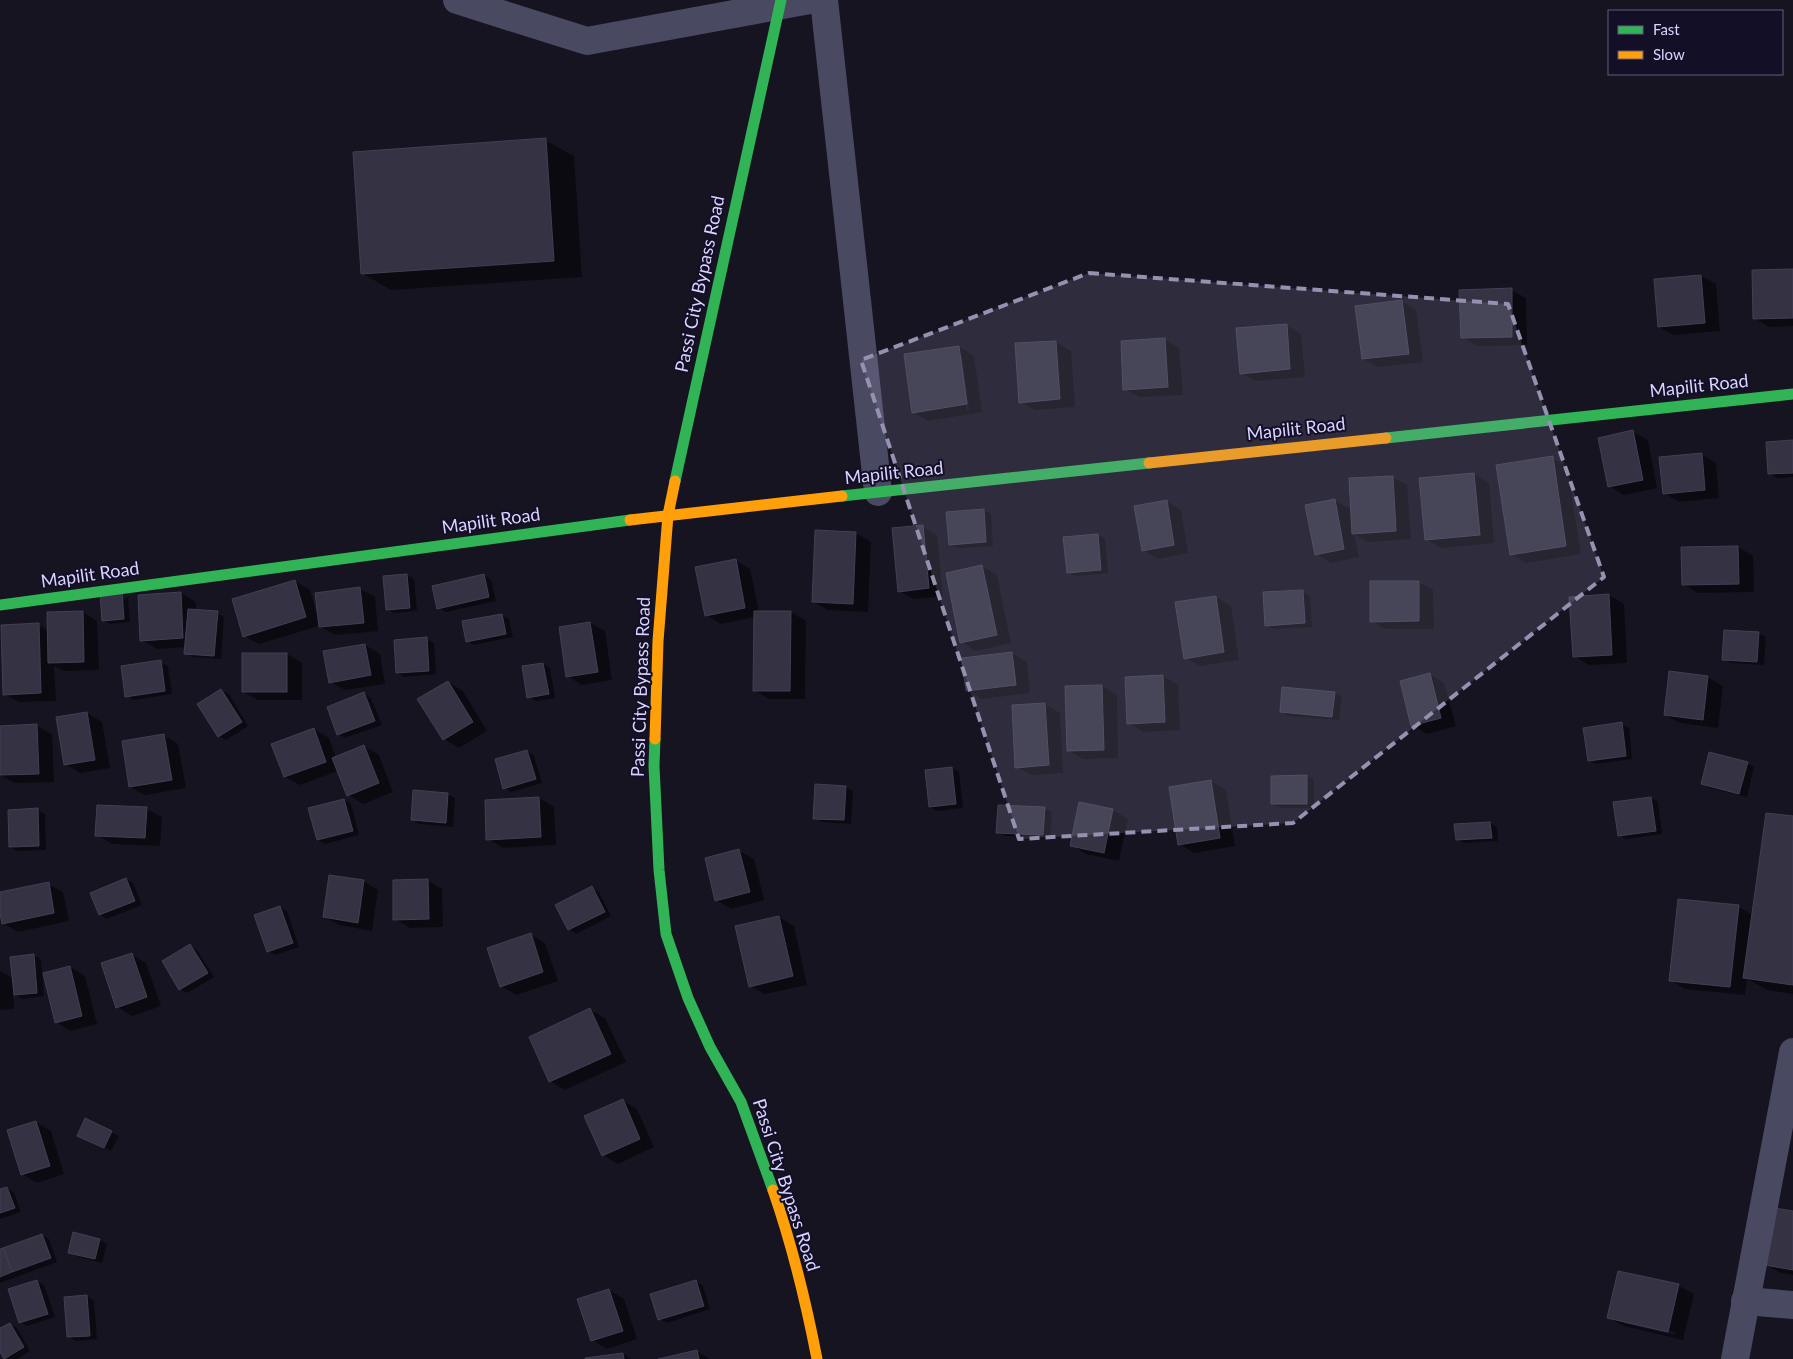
<svg xmlns="http://www.w3.org/2000/svg" width="1793" height="1359" font-family="Lato,sans-serif">
	<rect width="100%" height="100%" fill="#161421"/>
	<g fill="#0007" fill-rule="evenodd">
		<polygon points="545,140 574,156 582,277 391,290 362,273"/>
		<polygon points="1793,270 1793,326 1769,327 1754,318"/>
		<polygon points="1701,276 1716,284 1720,331 1674,335 1659,327"/>
		<polygon points="1511,290 1526,298 1527,345 1477,346 1462,337"/>
		<polygon points="1401,301 1416,310 1423,362 1378,367 1363,359"/>
		<polygon points="1286,325 1301,334 1305,377 1256,381 1241,373"/>
		<polygon points="1164,339 1179,348 1183,395 1140,397 1125,389"/>
		<polygon points="1056,342 1071,351 1075,407 1035,410 1021,402"/>
		<path d="M959,347L974,356L982,412L928,421L913,412ZM959,356H962L969,410L967,411Z"/>
		<polygon points="1633,432 1648,440 1657,488 1624,495 1609,486"/>
		<polygon points="1793,441 1793,477 1777,478 1770,474"/>
		<polygon points="1701,454 1716,463 1719,498 1679,502 1664,493"/>
		<polygon points="1552,458 1567,466 1581,554 1526,563 1511,554"/>
		<polygon points="1474,474 1489,483 1494,543 1441,548 1426,539"/>
		<polygon points="1392,477 1407,485 1411,539 1368,542 1354,534 1359,557 1331,563 1316,554 1334,500 1352,510"/>
		<polygon points="1166,501 1181,510 1188,553 1158,559 1143,550"/>
		<polygon points="984,510 991,514 993,546 958,548 950,544"/>
		<polygon points="922,527 937,535 943,596 914,599 899,591"/>
		<polygon points="816,532 856,533 871,542 868,612 828,610 813,602"/>
		<polygon points="1098,535 1105,539 1108,573 1075,576 1068,572"/>
		<polygon points="1738,547 1753,556 1754,592 1698,593 1683,584"/>
		<polygon points="735,560 750,569 759,612 791,612 806,621 805,699 769,699 754,690 755,617 721,624 706,615"/>
		<polygon points="982,566 997,575 1011,643 976,651 962,642"/>
		<polygon points="407,575 414,579 417,611 394,613 387,609"/>
		<polygon points="484,575 491,580 496,601 446,612 439,608"/>
		<polygon points="295,581 310,590 317,615 360,589 375,597 378,631 335,635 319,626 259,644 244,636"/>
		<polygon points="1418,582 1433,590 1434,629 1386,629 1371,621"/>
		<polygon points="1303,592 1310,596 1312,627 1274,629 1266,625"/>
		<polygon points="181,593 196,602 196,611 217,613 224,617 221,659 193,657 185,653 186,647 157,649 142,640"/>
		<polygon points="1609,595 1624,604 1627,663 1589,665 1574,656"/>
		<polygon points="128,597 130,622 110,624 103,620"/>
		<polygon points="1216,597 1231,606 1239,660 1200,666 1185,658"/>
		<polygon points="83,612 97,621 99,670 64,671 54,666 56,701 19,702 4,694 38,625 49,631"/>
		<polygon points="502,615 509,619 513,637 474,645 467,641"/>
		<polygon points="590,623 605,631 612,680 582,685 567,676"/>
		<polygon points="1758,633 1766,637 1764,665 1731,663 1724,659"/>
		<polygon points="426,639 434,643 436,674 405,677 397,673"/>
		<polygon points="365,645 380,654 385,684 345,690 330,682"/>
		<polygon points="1012,653 1027,662 1030,693 982,699 967,690"/>
		<polygon points="287,654 302,663 302,700 258,700 243,692"/>
		<polygon points="160,662 168,666 172,694 134,700 127,696"/>
		<polygon points="543,664 550,668 555,698 536,701 529,697"/>
		<polygon points="1429,674 1444,683 1456,726 1427,734 1412,725"/>
		<polygon points="1163,676 1178,685 1180,730 1144,732 1129,723"/>
		<polygon points="1708,677 1723,686 1718,728 1680,723 1665,715"/>
		<polygon points="448,682 463,691 487,731 459,748 444,739"/>
		<polygon points="1102,686 1117,695 1118,758 1083,759 1068,750"/>
		<polygon points="221,690 229,694 248,726 226,740 218,736"/>
		<polygon points="364,693 371,698 382,725 345,738 338,734"/>
		<polygon points="1335,693 1342,697 1339,720 1288,716 1281,712"/>
		<polygon points="1045,704 1060,713 1063,773 1032,775 1017,767"/>
		<polygon points="87,713 102,722 110,768 80,773 65,764"/>
		<polygon points="1621,724 1629,728 1632,759 1596,764 1589,760"/>
		<polygon points="37,726 52,734 54,782 14,783 0,775 0,727"/>
		<polygon points="314,729 329,738 336,758 364,746 379,755 393,792 363,804 348,795 338,771 300,785 285,777"/>
		<polygon points="163,735 178,744 186,788 145,795 130,787"/>
		<polygon points="527,751 534,756 542,783 511,792 504,788"/>
		<polygon points="1747,763 1754,767 1747,797 1709,788 1702,784"/>
		<polygon points="952,768 959,772 963,808 937,811 930,807"/>
		<polygon points="1307,776 1314,780 1314,808 1280,808 1273,804"/>
		<polygon points="1211,781 1226,790 1235,846 1194,853 1179,844"/>
		<polygon points="846,787 853,791 851,824 822,822 815,818"/>
		<polygon points="448,794 455,798 453,827 419,824 412,820"/>
		<polygon points="539,798 554,807 556,845 503,848 488,839"/>
		<polygon points="1651,798 1658,802 1662,834 1626,839 1619,835"/>
		<polygon points="344,800 351,804 359,835 325,844 318,840"/>
		<polygon points="98,806 147,809 162,817 160,846 112,844 97,835"/>
		<polygon points="1044,808 1052,812 1050,839 1005,836 997,832"/>
		<polygon points="38,810 45,814 46,850 17,851 10,847"/>
		<polygon points="1113,810 1128,819 1119,861 1086,854 1071,845"/>
		<polygon points="1793,818 1793,994 1767,990 1747,979 1745,995 1685,989 1670,980 1679,900 1739,907 1753,915"/>
		<polygon points="1490,823 1497,827 1498,841 1464,843 1457,839"/>
		<polygon points="739,851 754,859 764,900 731,909 716,900"/>
		<polygon points="126,879 133,883 142,905 107,919 100,915"/>
		<polygon points="427,880 442,889 443,927 410,928 395,919"/>
		<polygon points="363,881 378,890 372,931 339,925 324,917"/>
		<polygon points="48,884 63,892 69,921 18,932 3,923 0,908 0,893"/>
		<polygon points="592,888 599,892 611,916 576,934 569,929"/>
		<polygon points="280,907 287,911 299,947 275,955 268,951"/>
		<polygon points="779,917 794,926 807,985 765,994 750,986"/>
		<polygon points="530,934 545,943 558,981 516,995 501,986"/>
		<polygon points="190,946 197,950 214,977 187,993 180,989"/>
		<polygon points="131,954 146,963 161,1006 132,1016 117,1007"/>
		<polygon points="34,955 41,960 44,996 22,999 13,993 14,1009 0,1010 0,971 13,978"/>
		<polygon points="70,967 85,976 97,1024 71,1031 56,1022"/>
		<polygon points="590,1010 605,1018 626,1062 565,1090 550,1081"/>
		<polygon points="622,1100 637,1109 654,1147 618,1164 603,1155"/>
		<polygon points="86,1120 119,1136 111,1151 86,1139"/>
		<polygon points="36,1122 51,1131 64,1174 37,1183 22,1174"/>
		<polygon points="7,1188 14,1193 21,1212 0,1219 0,1191"/>
		<polygon points="1793,1213 1793,1275 1781,1273 1766,1265"/>
		<polygon points="42,1235 49,1239 57,1262 0,1283 0,1250"/>
		<polygon points="100,1240 107,1244 102,1263 76,1256 69,1252"/>
		<path d="M1619,1272L1679,1286L1694,1294L1683,1340L1624,1326L1609,1318ZM1623,1320L1675,1332L1674,1335L1623,1323Z"/>
		<polygon points="37,1281 44,1285 55,1317 27,1326 20,1322"/>
		<polygon points="696,1281 703,1286 710,1309 667,1323 659,1319"/>
		<polygon points="609,1290 624,1299 637,1339 607,1349 592,1340"/>
		<polygon points="87,1296 94,1301 97,1339 76,1341 69,1337"/>
		<polygon points="10,1324 17,1328 30,1351 17,1359 7,1359 0,1350 0,1330"/>
		<polygon points="696,1351 710,1359 664,1359"/>
		<polygon points="623,1354 631,1359 586,1359"/>
	</g>
	<g fill="#343243" stroke="#433f54">
		<polygon points="546,138 554,261 361,274 353,152"/>
		<polygon points="1793,269 1793,318 1753,319 1752,270"/>
		<polygon points="1701,275 1705,323 1658,327 1654,279"/>
		<polygon points="1512,288 1512,337 1461,338 1459,290"/>
		<polygon points="1402,300 1409,354 1362,359 1355,306"/>
		<polygon points="1287,324 1290,369 1240,374 1236,328"/>
		<polygon points="1165,338 1168,387 1123,390 1121,341"/>
		<polygon points="1056,341 1060,399 1019,403 1015,343"/>
		<polygon points="959,346 967,404 912,413 904,354"/>
		<polygon points="1633,430 1643,480 1608,487 1598,438"/>
		<polygon points="1793,440 1793,473 1768,474 1766,442"/>
		<polygon points="1702,453 1705,490 1663,494 1659,457"/>
		<polygon points="1553,456 1566,546 1510,555 1496,465"/>
		<polygon points="1474,473 1480,535 1425,540 1419,478"/>
		<polygon points="1393,476 1396,531 1352,534 1349,478"/>
		<polygon points="1335,499 1344,549 1315,555 1305,505"/>
		<polygon points="1167,500 1174,545 1142,551 1134,506"/>
		<polygon points="984,509 986,542 949,545 946,512"/>
		<polygon points="923,525 929,588 898,592 892,528"/>
		<polygon points="815,530 856,532 853,604 812,602"/>
		<polygon points="1098,534 1101,570 1067,573 1063,537"/>
		<polygon points="1738,546 1739,584 1682,585 1681,547"/>
		<polygon points="736,559 745,608 705,616 695,567"/>
		<polygon points="982,565 997,635 960,643 946,573"/>
		<polygon points="407,574 410,608 386,610 383,576"/>
		<polygon points="484,574 489,597 437,609 432,586"/>
		<polygon points="295,580 306,617 243,637 232,599"/>
		<polygon points="1370,581 1419,581 1419,621 1370,622"/>
		<polygon points="360,587 364,623 319,627 315,593"/>
		<polygon points="1303,590 1305,623 1265,626 1263,592"/>
		<polygon points="122,592 124,619 102,621 100,593"/>
		<polygon points="181,592 183,638 140,641 138,595"/>
		<polygon points="1609,594 1612,655 1573,657 1569,597"/>
		<polygon points="1216,596 1224,652 1184,659 1175,602"/>
		<polygon points="188,609 218,611 214,656 184,654"/>
		<polygon points="83,611 84,662 48,663 47,612"/>
		<polygon points="754,611 791,611 790,691 753,691"/>
		<polygon points="502,614 506,634 466,642 462,621"/>
		<polygon points="590,622 598,672 566,677 559,627"/>
		<polygon points="39,623 41,693 3,695 1,625"/>
		<polygon points="1724,630 1759,632 1757,662 1722,660"/>
		<polygon points="427,637 429,671 396,673 394,640"/>
		<polygon points="365,644 371,675 329,683 323,651"/>
		<polygon points="1012,652 1016,685 966,691 962,658"/>
		<rect x="242" y="653" width="45" height="39"/>
		<polygon points="161,660 165,691 125,697 121,666"/>
		<polygon points="543,663 549,694 527,698 522,666"/>
		<polygon points="1669,671 1708,676 1703,720 1664,715"/>
		<polygon points="1430,673 1441,718 1411,726 1400,681"/>
		<polygon points="1163,675 1165,722 1127,724 1125,677"/>
		<polygon points="448,681 473,722 443,740 417,699"/>
		<polygon points="1102,685 1104,750 1067,751 1065,686"/>
		<polygon points="1282,687 1335,692 1332,717 1280,712"/>
		<polygon points="221,689 242,722 218,737 197,704"/>
		<polygon points="364,692 375,721 337,735 327,707"/>
		<polygon points="1045,703 1049,765 1015,768 1012,705"/>
		<polygon points="87,712 95,760 64,765 56,717"/>
		<polygon points="1622,722 1626,756 1588,761 1583,728"/>
		<polygon points="37,724 39,774 0,775 0,726"/>
		<polygon points="314,728 326,762 284,777 271,744"/>
		<polygon points="164,734 172,780 129,787 122,741"/>
		<polygon points="364,745 379,783 347,796 332,758"/>
		<polygon points="527,750 536,779 503,789 495,759"/>
		<polygon points="1709,752 1748,762 1739,794 1701,784"/>
		<polygon points="952,767 956,804 929,807 925,770"/>
		<polygon points="1307,775 1307,804 1271,804 1271,776"/>
		<polygon points="1211,780 1220,838 1178,845 1169,787"/>
		<polygon points="815,784 846,786 844,820 813,819"/>
		<polygon points="413,790 448,793 446,823 411,820"/>
		<polygon points="539,797 541,837 486,840 485,800"/>
		<polygon points="1651,797 1656,831 1618,836 1613,802"/>
		<polygon points="344,799 353,831 317,840 308,808"/>
		<polygon points="1079,802 1113,809 1104,853 1070,846"/>
		<polygon points="97,805 147,807 145,838 95,836"/>
		<polygon points="998,805 1045,807 1043,835 996,833"/>
		<polygon points="38,808 39,846 9,847 8,810"/>
		<polygon points="1766,813 1793,816 1793,985 1743,978"/>
		<polygon points="1490,822 1492,838 1456,840 1454,824"/>
		<polygon points="739,849 750,892 715,901 705,858"/>
		<polygon points="329,875 364,880 358,923 323,917"/>
		<polygon points="126,878 135,901 99,915 90,893"/>
		<polygon points="428,879 429,919 393,920 393,880"/>
		<polygon points="49,882 54,913 2,924 0,914 0,892"/>
		<polygon points="592,886 605,912 568,930 555,905"/>
		<polygon points="1678,899 1739,905 1730,987 1669,981"/>
		<polygon points="280,906 293,943 267,952 254,915"/>
		<polygon points="779,916 793,976 749,987 735,926"/>
		<polygon points="531,933 543,972 500,987 487,948"/>
		<polygon points="190,944 208,973 179,990 162,961"/>
		<polygon points="132,953 147,997 116,1008 101,963"/>
		<polygon points="34,954 37,993 14,995 10,957"/>
		<polygon points="70,966 82,1016 55,1023 43,973"/>
		<polygon points="590,1008 611,1054 549,1082 529,1037"/>
		<polygon points="623,1099 640,1139 602,1156 584,1116"/>
		<polygon points="85,1118 112,1131 104,1148 77,1136"/>
		<polygon points="36,1121 50,1166 21,1175 7,1130"/>
		<polygon points="7,1187 15,1208 0,1213 0,1189"/>
		<polygon points="1774,1208 1793,1211 1793,1270 1765,1265"/>
		<polygon points="73,1232 100,1239 95,1259 68,1253"/>
		<polygon points="42,1234 51,1258 12,1272 3,1248"/>
		<polygon points="3,1248 12,1272 0,1277 0,1249"/>
		<polygon points="1618,1271 1679,1284 1668,1332 1607,1318"/>
		<polygon points="37,1280 48,1314 19,1323 8,1289"/>
		<polygon points="696,1280 704,1306 658,1320 650,1294"/>
		<polygon points="609,1289 623,1331 591,1341 577,1299"/>
		<polygon points="87,1295 90,1336 67,1337 64,1297"/>
		<polygon points="10,1323 24,1347 4,1359 0,1352 0,1328"/>
		<polygon points="697,1350 699,1359 658,1359"/>
		<polygon points="623,1353 624,1359 585,1359 585,1358"/>
	</g>
	<g fill="none" stroke-linecap="round" stroke-linejoin="round">
		<g stroke="#4a4962" stroke-width="28">
			<polyline points="457,0 587,41 810,0"/>
			<polyline points="824,0 878,492"/>
			<polyline points="1745,1301 1793,1305"/>
			<polyline points="1735,1359 1793,1052"/>
		</g>
		<g stroke="#30b455" stroke-width="11">
			<polyline points="1386,438 1793,394"/>
			<polyline points="675,481 781,0"/>
			<polyline points="842,496 1149,463"/>
			<polyline points="0,605 630,520"/>
			<polyline points="655,739 654,766 659,870 666,934 688,998 710,1047 741,1102 773,1190"/>
		</g>
		<g stroke="#ff9f0a" stroke-width="11">
			<polyline points="1149,463 1386,438"/>
			<polyline points="630,520 842,496"/>
			<polyline points="655,739 658,641 668,515 675,481"/>
			<path d="M773,1190C792,1245 806,1302 817,1359"/>
		</g>
	</g>
	<path fill="#9591b1" fill-opacity="0.2" stroke="#9591b1" stroke-width="4" stroke-dasharray="10 6" stroke-linejoin="round" d="M1089,273L1508,304L1604,577L1293,823L1019,839L861,360Z"/>
	<g text-anchor="middle" stroke-width="4" stroke-linejoin="round" paint-order="stroke">
		<g font-size="18" fill="#d9d4ff" stroke="#130f26">
			<text transform="translate(700 284) rotate(-78)" y="6">Passi City Bypass Road</text>
			<text transform="translate(1699 386) rotate(-6)" y="6">Mapilit Road</text>
			<text transform="translate(1296 429) rotate(-6)" y="6">Mapilit Road</text>
			<text transform="translate(894 473) rotate(-6)" y="6">Mapilit Road</text>
			<text transform="translate(491 521) rotate(-8)" y="6">Mapilit Road</text>
			<text transform="translate(90 575) rotate(-8)" y="6">Mapilit Road</text>
			<text transform="translate(641 687) rotate(-88)" y="6">Passi City Bypass Road</text>
			<text transform="translate(786 1185) rotate(72)" y="6">Passi City Bypass Road</text>
		</g>
	</g>
	<rect x="1608" y="10" width="175" height="65" fill="#130f26" stroke="#625e7d"/>
	<rect x="1618" y="26" width="25" height="8" fill="#30b455" stroke="#625e7d"/>
	<text x="1653" y="35" font-size="15" fill="#d9d4ff">Fast</text>
	<rect x="1618" y="51" width="25" height="8" fill="#ff9f0a" stroke="#625e7d"/>
	<text x="1653" y="60" font-size="15" fill="#d9d4ff">Slow</text>
</svg>
